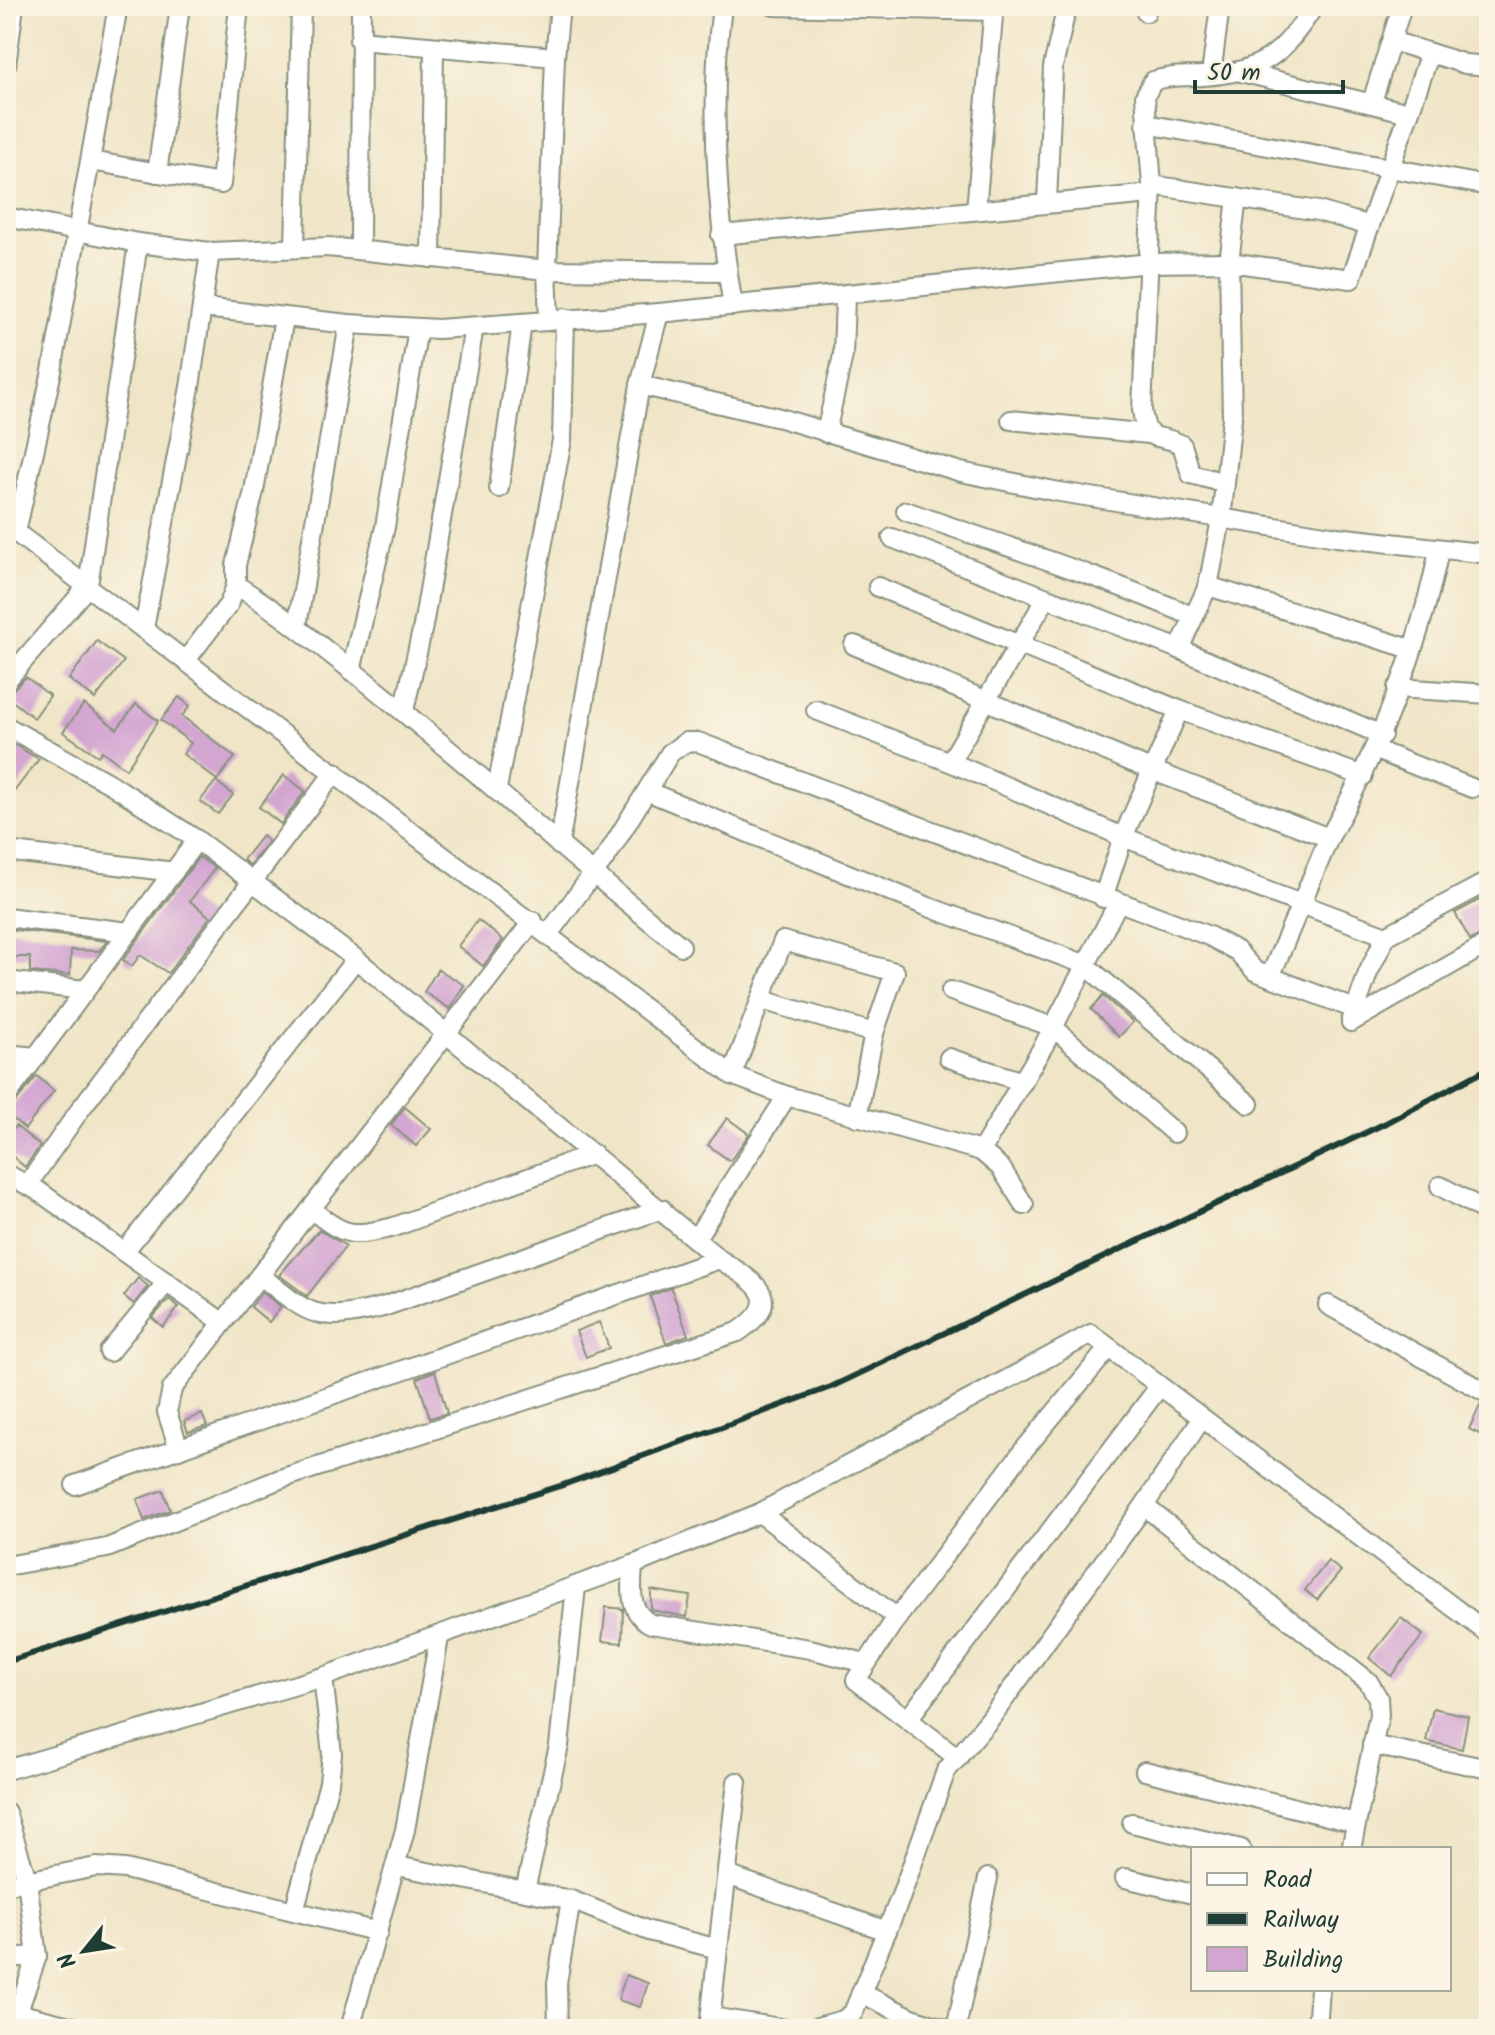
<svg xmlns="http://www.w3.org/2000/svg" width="1495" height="2035" font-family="Kalam,sans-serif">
	<rect width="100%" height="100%" fill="#fcf5e5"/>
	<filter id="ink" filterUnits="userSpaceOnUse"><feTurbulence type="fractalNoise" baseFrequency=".0125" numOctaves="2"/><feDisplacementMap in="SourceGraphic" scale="16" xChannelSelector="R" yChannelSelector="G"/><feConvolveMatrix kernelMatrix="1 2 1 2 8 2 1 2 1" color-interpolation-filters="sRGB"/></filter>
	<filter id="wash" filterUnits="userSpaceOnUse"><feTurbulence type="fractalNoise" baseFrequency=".006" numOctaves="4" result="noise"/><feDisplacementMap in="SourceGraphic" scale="32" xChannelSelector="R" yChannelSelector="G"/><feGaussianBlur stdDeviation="1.8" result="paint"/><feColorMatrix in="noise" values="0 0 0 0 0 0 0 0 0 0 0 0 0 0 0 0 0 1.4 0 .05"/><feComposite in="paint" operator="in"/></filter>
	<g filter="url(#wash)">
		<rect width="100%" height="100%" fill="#f0e5c7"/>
		<g id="blocks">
			<g fill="#d3a6d2">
				<polygon points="97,641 124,661 95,699 69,679"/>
				<polygon points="26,677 50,696 34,718 6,696"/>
				<polygon points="179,697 190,706 182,716 235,757 217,780 183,754 191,743 161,720"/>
				<polygon points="84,704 117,729 136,704 158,721 126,769 102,751 98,756 63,732"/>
				<polygon points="6,740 39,759 6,802"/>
				<polygon points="284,775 305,791 281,824 259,807"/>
				<polygon points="216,781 233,795 218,814 200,801"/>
				<polygon points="262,836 268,841 250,865 243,860"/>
				<polygon points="199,857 215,868 190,901 210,917 168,973 140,955 132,966 123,960"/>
				<polygon points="1485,897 1489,904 1489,931 1470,940 1455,913"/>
				<polygon points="478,920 503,940 483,966 458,946"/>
				<polygon points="6,929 107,941 99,951 71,950 70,975 30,972 30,957 7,957"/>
				<polygon points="438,969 464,985 450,1009 424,992"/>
				<polygon points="1103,996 1133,1022 1119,1037 1091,1009"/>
				<polygon points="37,1076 54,1091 25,1129 6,1113"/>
				<polygon points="405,1107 431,1129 416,1146 391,1125"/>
				<polygon points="727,1118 749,1134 730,1161 708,1145"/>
				<polygon points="16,1126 40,1146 25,1167 6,1151 6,1138"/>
				<polygon points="319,1230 346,1246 307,1296 279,1275"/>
				<polygon points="138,1278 148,1286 134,1304 124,1296"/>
				<polygon points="671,1288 688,1335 666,1343 650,1296"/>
				<polygon points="262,1292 281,1307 269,1322 251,1307"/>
				<polygon points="169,1299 179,1307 163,1327 152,1318"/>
				<polygon points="599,1322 609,1348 586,1357 576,1331"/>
				<polygon points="435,1371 447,1413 430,1418 417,1378"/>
				<polygon points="1481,1403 1489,1406 1489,1439 1469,1429"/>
				<polygon points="202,1414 207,1426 188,1432 184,1421"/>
				<polygon points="163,1490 170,1510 144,1520 137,1499"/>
				<polygon points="1328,1561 1341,1571 1317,1600 1305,1590"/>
				<polygon points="651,1590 690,1596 687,1617 651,1610"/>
				<polygon points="606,1607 623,1609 622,1643 602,1641"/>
				<polygon points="1401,1618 1423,1635 1391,1676 1369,1658"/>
				<polygon points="1433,1708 1468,1716 1462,1749 1426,1741"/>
				<polygon points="626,1975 648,1983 640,2007 618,2000"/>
			</g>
		</g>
	</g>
	<g filter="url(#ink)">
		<use href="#blocks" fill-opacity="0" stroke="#88917e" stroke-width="2"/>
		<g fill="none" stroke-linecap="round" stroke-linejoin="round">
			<g stroke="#88917e" stroke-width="22">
				<g id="street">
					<path d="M722,6C709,107 716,206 733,306"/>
					<polyline points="774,6 993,11"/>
					<polyline points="1146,12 1147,6"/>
					<polyline points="359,40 555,57"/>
					<polyline points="1392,41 1465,64 1489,66"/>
					<polyline points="6,65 14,6"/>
					<polyline points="1241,72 1409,113"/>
					<polyline points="1211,75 1220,6"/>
					<polyline points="1372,102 1402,6"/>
					<polyline points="1146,124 1489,186"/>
					<polyline points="91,161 221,184 239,6"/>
					<polyline points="157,173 180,6"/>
					<polyline points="1152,185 1318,211 1370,226"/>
					<polyline points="1047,202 1053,67 1067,6"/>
					<polyline points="976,210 994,6"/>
					<polyline points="6,217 138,243 210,252 328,247 547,270 728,272"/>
					<polyline points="721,235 1151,194"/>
					<polyline points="295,247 301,6"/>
					<polyline points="360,249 361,6"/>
					<polyline points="431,258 434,47"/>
					<polyline points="203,308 349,324 438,329 659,313 640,385 559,845"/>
					<polyline points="659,313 1150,263 1229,262 1351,279 1430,53"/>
					<polyline points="549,320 547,270 555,57 560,6"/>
					<polyline points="640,385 780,418 961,472 1054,491 1337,537 1489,554"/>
					<polyline points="1011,420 1149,434"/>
					<polyline points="826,433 843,355 845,297"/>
					<path d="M1225,483L1191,474L1182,445C1157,431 1147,447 1142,410L1152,185L1145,96L1153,81C1170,75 1186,77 1203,76C1261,73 1284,54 1314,6"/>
					<polyline points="499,488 522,323"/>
					<path d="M906,511C1003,546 1100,575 1194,617"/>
					<polyline points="6,525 732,1075 787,1096 981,1151 1001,1168 1024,1205"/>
					<polyline points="16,532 52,371 118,6"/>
					<polyline points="892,538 1179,649 1382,735"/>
					<path d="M236,585C278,611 315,642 354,672C466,760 569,857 681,946"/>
					<polyline points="1208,586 1411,649"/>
					<polyline points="878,587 1179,710 1363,776"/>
					<polyline points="297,626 349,324"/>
					<polyline points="144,628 190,387 210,252"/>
					<path d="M854,645L1151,770L1329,838C1379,748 1418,652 1439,551"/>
					<polyline points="1179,649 1208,586 1221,520 1232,418 1229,262 1237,198"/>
					<polyline points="186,660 229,604 236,585 236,565 254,491 284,318"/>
					<polyline points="351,671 385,527 418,328"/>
					<polyline points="6,681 88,586 138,243"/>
					<polyline points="1397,688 1489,694"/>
					<polyline points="816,710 950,762 1123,837 1386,936"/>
					<polyline points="404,711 423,626 474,327"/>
					<path d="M6,726L114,786L197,840L356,959L719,1259C755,1282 787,1299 738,1332L280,1479L107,1548L6,1566"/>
					<polyline points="1376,750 1472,788"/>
					<polyline points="950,762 1045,600"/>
					<polyline points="497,789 562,440 565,318"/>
					<polyline points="649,792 926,906 1084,964 1249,1104"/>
					<polyline points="6,851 174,872"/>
					<polyline points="1103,898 1123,837 1179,710"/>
					<polyline points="6,917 129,932"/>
					<polyline points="549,933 608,854 670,753 686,742 698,742 1209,936 1237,951 1255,971 1355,1009"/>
					<polyline points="1270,977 1329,838"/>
					<polyline points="6,981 85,990"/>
					<polyline points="951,991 1053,1027 1174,1133"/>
					<polyline points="762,1000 874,1033"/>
					<polyline points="1351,1022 1368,973 1386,936 1489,881"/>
					<polyline points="1351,1022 1489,943"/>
					<polyline points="6,1054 36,1057"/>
					<polyline points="949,1058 1023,1082"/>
					<polyline points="732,1075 783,941 895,972 874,1033 857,1117"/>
					<polyline points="6,1097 197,840"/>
					<polyline points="981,1151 1044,1045 1118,903"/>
					<polyline points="6,1174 37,1190 222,1322"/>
					<polyline points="28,1184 82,1107 335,772"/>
					<polyline points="1440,1186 1489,1213"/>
					<path d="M312,1210C346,1237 351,1237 394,1227L593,1154"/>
					<polyline points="696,1238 787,1096"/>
					<polyline points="124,1252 356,959"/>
					<path d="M260,1275C311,1317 317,1323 383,1307L662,1209"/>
					<polyline points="1328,1305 1489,1394"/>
					<polyline points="109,1352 167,1282"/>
					<polyline points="179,1449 167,1412 172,1389 533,921"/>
					<polyline points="75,1485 719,1259"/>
					<polyline points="1144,1506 1368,1681 1378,1698 1379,1715 1351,1849"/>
					<polyline points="760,1513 897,1618"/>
					<path d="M633,1565C632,1587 627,1612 651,1624L810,1649L865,1663"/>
					<polyline points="908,1719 1159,1387"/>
					<polyline points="1372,1745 1489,1769"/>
					<polyline points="958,1758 856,1680 891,1626 1023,1451 1108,1349"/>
					<polyline points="6,1770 323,1677 633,1565 760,1513 1091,1334 1489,1634"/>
					<polyline points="1145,1771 1356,1823"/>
					<polyline points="6,1812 27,1880 37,1956 12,2029"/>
					<polyline points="1132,1823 1241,1849"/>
					<polyline points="397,1866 571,1900 649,1931 718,1949"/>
					<polyline points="727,1875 887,1931"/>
					<polyline points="1125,1878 1193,1894"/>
					<polyline points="6,1885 96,1867 125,1869 378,1932"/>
					<polyline points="525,1890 559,1746 576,1587"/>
					<polyline points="294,1911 329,1783 332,1754 323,1677"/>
					<polyline points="6,1958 37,1956"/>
					<polyline points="861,1993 912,2018 946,2029"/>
					<polyline points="17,2013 81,2029"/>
					<polyline points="711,2017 786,2029"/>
					<polyline points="350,2029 405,1830 439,1638"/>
					<polyline points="558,2029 557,1983 571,1900"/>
					<polyline points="709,2029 737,1782"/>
					<polyline points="810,2029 843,2020 853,2013 901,1896 946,1771 990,1719 1144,1506 1202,1418"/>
					<polyline points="956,2029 988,1878"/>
					<polyline points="1317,2029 1320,1989"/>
				</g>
			</g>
			<use href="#street" stroke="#fff" stroke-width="18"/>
			<polyline stroke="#1f3d34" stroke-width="6" points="6,1662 563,1485 831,1387 1388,1122 1489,1068"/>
		</g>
	</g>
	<rect width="1495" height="2035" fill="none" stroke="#fcf5e5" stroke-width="32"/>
	<rect x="1191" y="1847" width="260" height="144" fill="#fcf5e5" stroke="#a4ab9e" stroke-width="2"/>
	<rect x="1207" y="1873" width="40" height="12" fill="#ffffff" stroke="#a4ab9e" stroke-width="2"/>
	<text x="1263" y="1887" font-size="24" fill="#1f3d34">Road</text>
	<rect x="1207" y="1913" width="40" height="12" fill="#1f3d34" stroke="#a4ab9e" stroke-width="2"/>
	<text x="1263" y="1927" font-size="24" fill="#1f3d34">Railway</text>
	<rect x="1207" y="1947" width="40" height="24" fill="#d3a6d2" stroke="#a4ab9e" stroke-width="2"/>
	<text x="1263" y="1967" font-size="24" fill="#1f3d34">Building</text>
	<g transform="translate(84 1951) rotate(240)" stroke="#fcf5e5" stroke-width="6" paint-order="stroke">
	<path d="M0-6L14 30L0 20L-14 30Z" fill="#1f3d34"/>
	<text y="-12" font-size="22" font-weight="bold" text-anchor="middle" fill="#1f3d34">N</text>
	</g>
	<path d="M1195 80v12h148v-12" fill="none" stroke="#1f3d34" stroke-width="4"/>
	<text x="1207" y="80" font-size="24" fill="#1f3d34" stroke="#fcf5e5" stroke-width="6" paint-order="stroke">50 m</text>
</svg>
